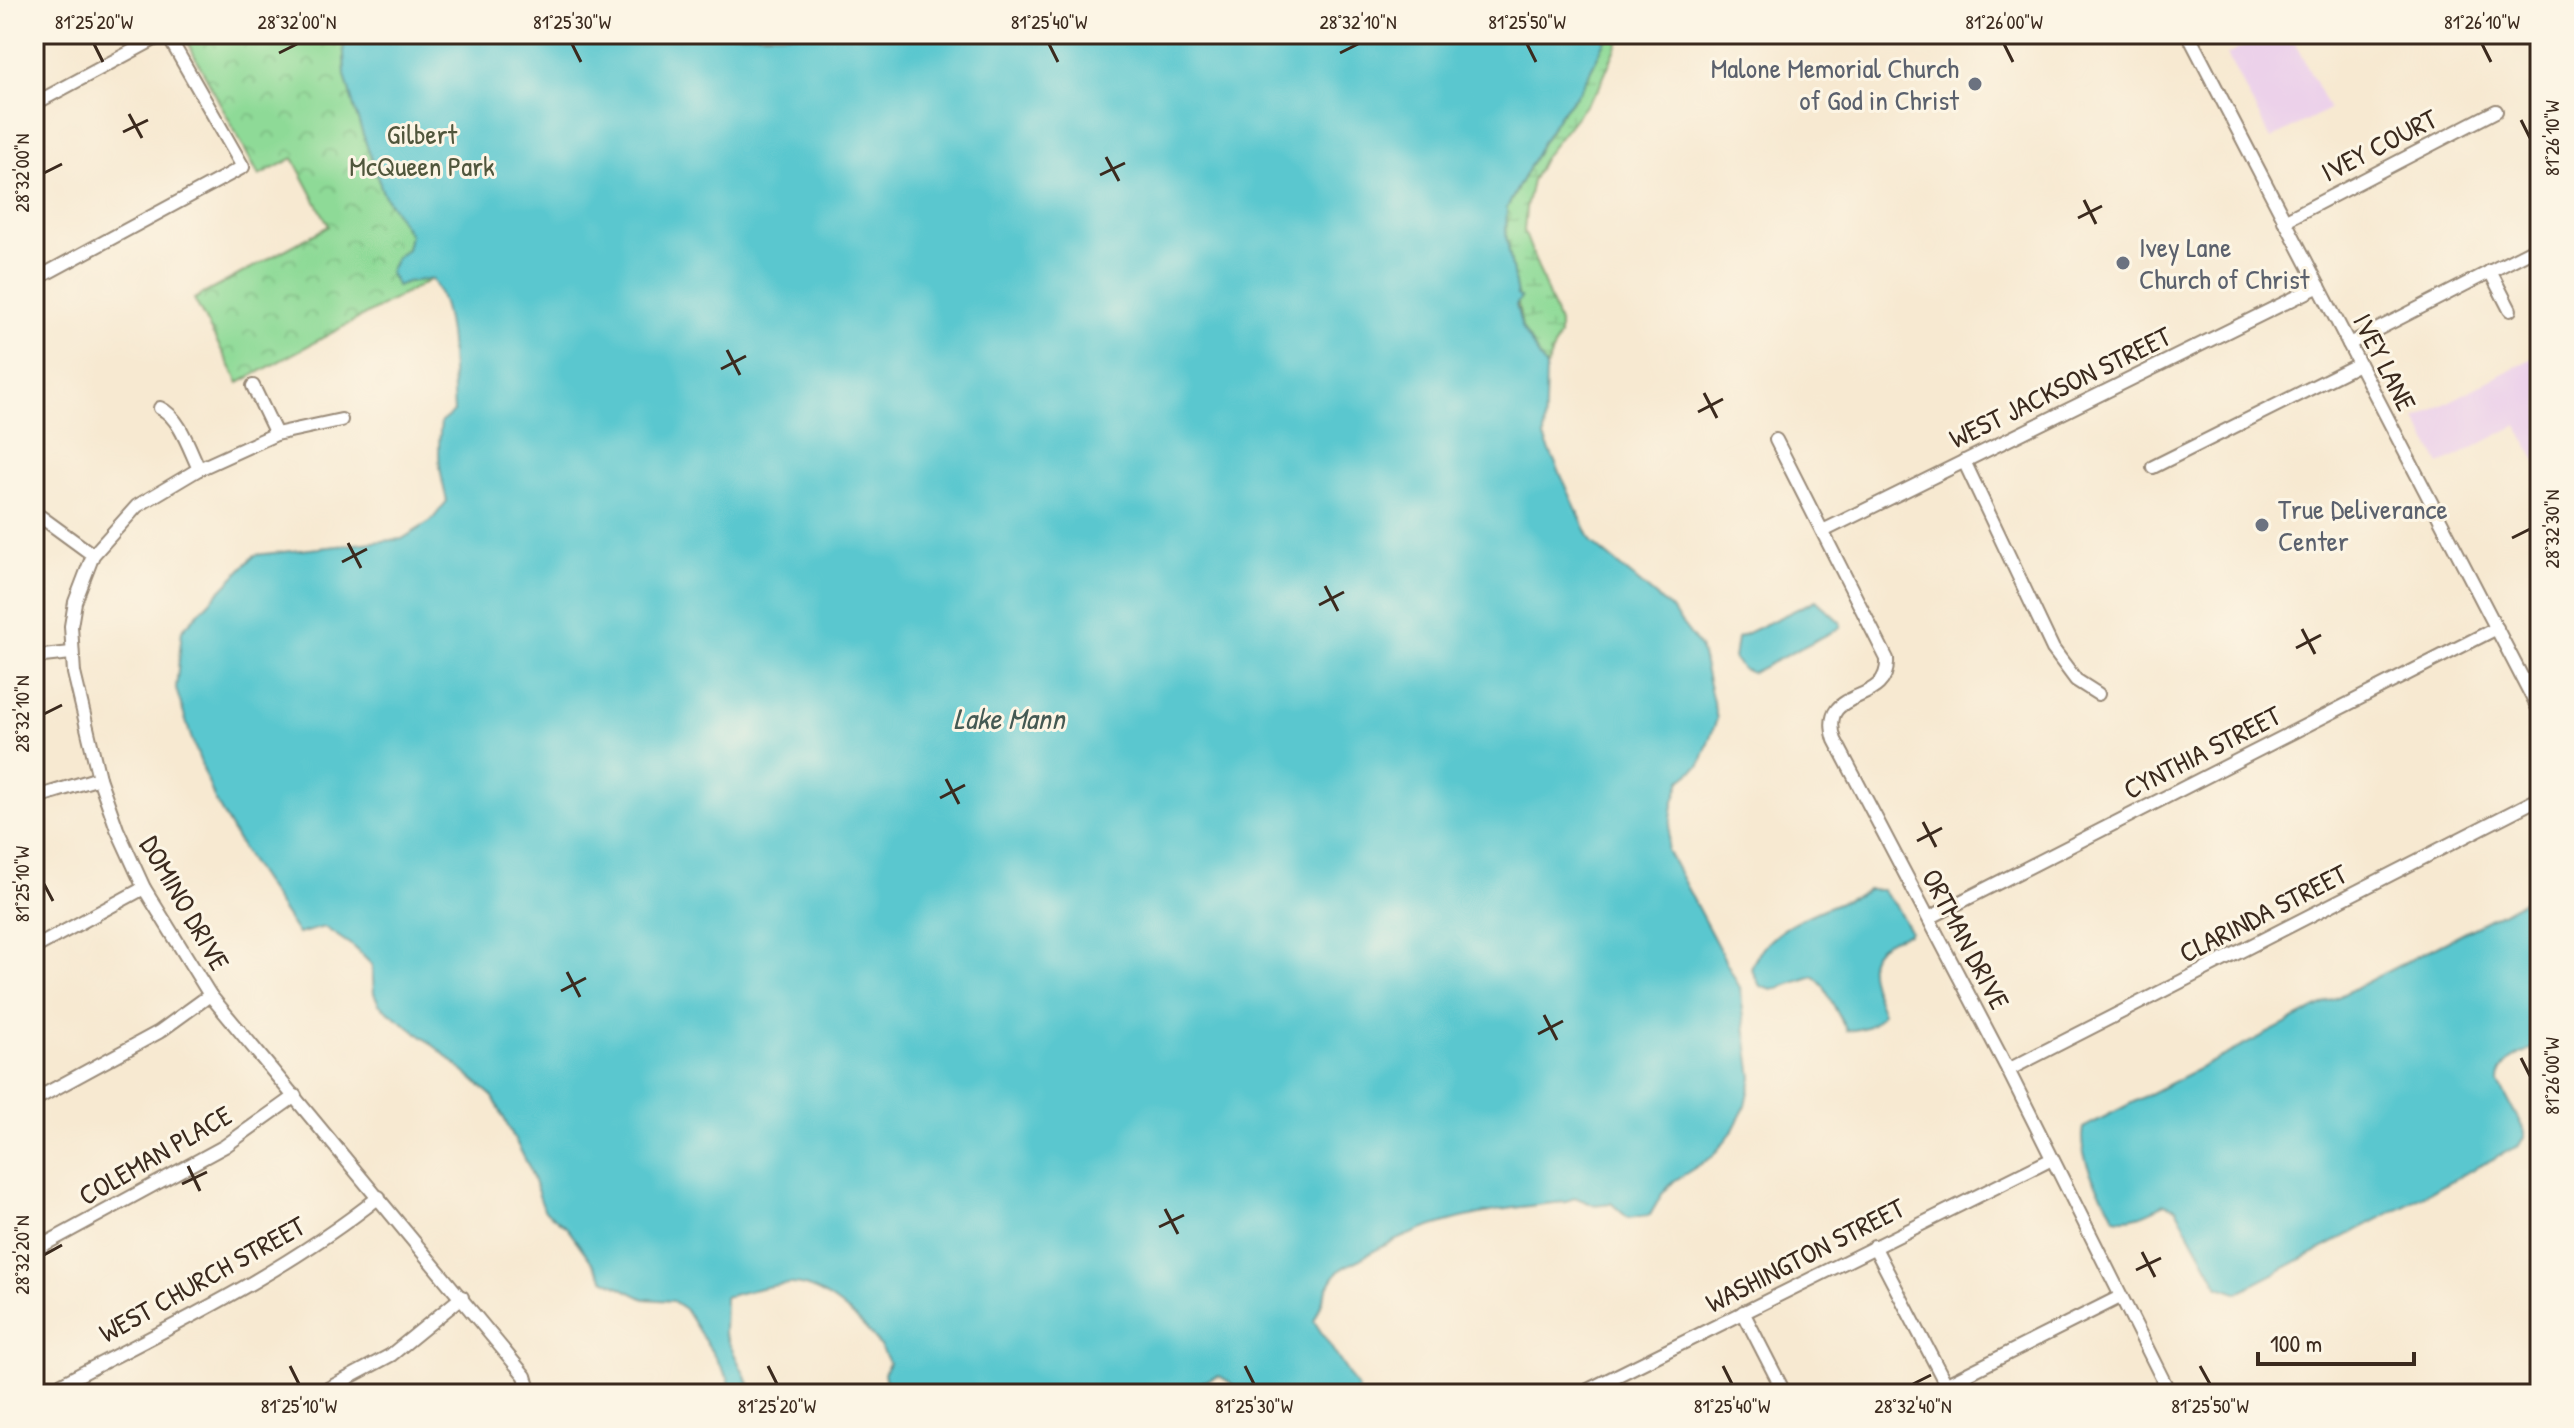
<svg xmlns="http://www.w3.org/2000/svg" width="2574" height="1428" font-family="'Patrick Hand',sans-serif">
	<defs>
		<pattern id="wetland-marsh" width="20" height="14" patternUnits="userSpaceOnUse" patternTransform="scale(2)"><rect width="20" height="14" fill="#8eda97"/><path d="M1 5h8M5 5V1M11 12h8M15 12V8" fill="none" stroke="#7bbb82"/></pattern>
		<pattern id="park-crowns" width="20" height="18" patternUnits="userSpaceOnUse" patternTransform="scale(2)"><rect width="20" height="18" fill="#8eda97"/><path d="M2 6a3 3 0 1 1 6 0M12 15a3 3 0 1 1 6 0" fill="none" stroke="#7bbb82"/></pattern>
	</defs>
	<rect width="100%" height="100%" fill="#fcf5e5"/>
	<filter id="ink" filterUnits="userSpaceOnUse"><feTurbulence type="fractalNoise" baseFrequency=".0125" numOctaves="2"/><feDisplacementMap in="SourceGraphic" scale="16" xChannelSelector="R" yChannelSelector="G"/><feConvolveMatrix kernelMatrix="1 2 1 2 8 2 1 2 1" color-interpolation-filters="sRGB"/></filter>
	<filter id="wash" filterUnits="userSpaceOnUse"><feTurbulence type="fractalNoise" baseFrequency=".006" numOctaves="4" result="noise"/><feDisplacementMap in="SourceGraphic" scale="32" xChannelSelector="R" yChannelSelector="G"/><feGaussianBlur stdDeviation="1.8" result="paint"/><feColorMatrix in="noise" values="0 0 0 0 0 0 0 0 0 0 0 0 0 0 0 0 0 1.4 0 .05"/><feComposite in="paint" operator="in"/></filter>
	<g filter="url(#wash)">
		<rect width="100%" height="100%" fill="#f7e9d1"/>
		<g fill="#ecd1ea">
			<polygon points="2268,34 2290,34 2329,109 2271,139 2227,55"/>
			<polygon points="2540,354 2540,469 2517,425 2440,465 2416,419"/>
		</g>
		<polygon fill="url(#wetland-marsh)" stroke="#64825a" stroke-width="2" points="1609,34 1622,34 1599,88 1544,157 1532,181 1526,208 1524,231 1559,323 1559,335 1546,368 1522,328 1506,235 1507,208 1541,144 1560,114 1580,91"/>
		<polygon fill="url(#park-crowns)" stroke="#64825a" stroke-width="2" points="183,34 747,34 777,93 239,383 194,299 329,226 293,158 259,176"/>
		<g fill="#5ac7cf" stroke="#4a7876" stroke-width="2">
			<path d="M343,34H1609L1580,91L1560,114L1541,144L1507,208L1506,235L1517,295L1521,298L1516,305L1522,328L1546,368L1544,438L1592,543L1670,608L1700,647L1717,719L1700,765L1681,780L1673,804L1667,850L1740,988L1752,1078L1746,1105L1732,1132L1712,1157L1674,1181L1662,1194L1650,1215L1628,1218L1611,1203L1593,1205L1575,1197L1566,1202C1495,1208 1422,1221 1360,1259C1354,1262 1344,1266 1339,1271C1326,1284 1322,1306 1314,1321L1358,1389L1356,1394H1237L1231,1383L1219,1376C1194,1385 1172,1396 1147,1385L1125,1394H889L884,1374L889,1363C878,1333 824,1283 791,1284C770,1284 745,1292 725,1297L724,1333L751,1388L733,1394L728,1378L685,1309L673,1301L644,1299L604,1279L567,1228L544,1210L529,1167L493,1097L438,1049L379,1004L374,993L372,965L354,947L324,927L298,934L247,857L215,800L191,737L176,689L182,630L255,555L402,539L431,521L447,501C439,469 437,455 441,422L454,412C451,372 454,312 432,279L407,282L397,286L389,272L396,258L407,249L410,235L383,193L355,111L345,75Z"/>
			<polygon points="1816,600 1840,622 1841,626 1838,629 1752,673 1742,669 1734,659 1737,638"/>
			<path d="M1868,890H1882L1896,906L1910,931L1908,934C1856,947 1867,973 1883,1013C1874,1027 1863,1029 1847,1031L1824,987L1814,976L1772,990L1760,986L1751,968C1771,920 1826,911 1868,890Z"/>
			<path d="M2540,893V1044C2523,1054 2498,1060 2499,1083L2525,1132V1138L2518,1146L2237,1293L2219,1287L2176,1208L2165,1204C2148,1212 2134,1221 2115,1217C2100,1191 2077,1158 2083,1128Z"/>
		</g>
	</g>
	<g filter="url(#ink)">
		<g fill="none" stroke-linecap="round" stroke-linejoin="round">
			<g stroke="#998a78" stroke-width="16">
				<g id="minor">
					<polyline points="2188,34 2540,712"/>
					<polyline points="34,104 164,34"/>
					<polyline points="2284,221 2496,111"/>
					<polyline points="2490,271 2510,310"/>
					<polyline points="34,280 243,167 167,34"/>
					<polyline points="2349,344 2540,246"/>
					<polyline points="253,386 276,434"/>
					<path d="M160,408C180,417 190,451 199,469"/>
					<polyline points="341,420 276,434 199,469 137,506 93,555 75,602 71,626 74,673 99,778 117,829 144,888 210,995 525,1376 530,1394"/>
					<path d="M1776,440L1887,659C1890,709 1817,684 1835,740L2008,1070L2170,1394"/>
					<polyline points="1964,461 2053,649 2076,680 2098,694"/>
					<polyline points="2153,467 2359,364"/>
					<polyline points="34,515 41,517 93,555"/>
					<polyline points="1823,531 2319,286"/>
					<polyline points="34,657 71,653"/>
					<polyline points="34,798 99,778"/>
					<polyline points="1929,918 2497,628"/>
					<polyline points="34,948 144,888"/>
					<polyline points="2008,1070 2540,798"/>
					<polyline points="34,1100 159,1032 210,995"/>
					<polyline points="1874,1246 1951,1394"/>
					<polyline points="34,1250 225,1146 295,1096"/>
					<polyline points="1743,1312 1785,1394"/>
					<path d="M43,1394C157,1333 278,1278 379,1197"/>
					<polyline points="318,1394 391,1355 462,1297"/>
					<polyline points="557,1394 582,1392"/>
					<polyline points="1580,1394 2052,1159"/>
					<polyline points="1927,1394 2120,1297"/>
				</g>
			</g>
			<use href="#minor" stroke="#fff" stroke-width="12"/>
		</g>
	</g>
	<path fill="none" stroke="#3b2a1e" stroke-width="3" d="M94,44L103,62M572,44L581,62M1049,44L1058,62M1527,44L1536,62M2004,44L2013,62M2482,44L2491,62M279,53L297,44M1340,53L1358,44M129,114L142,138M2521,120L2530,138M123,132L148,120M1106,157L1119,181M44,173L62,164M1100,175L1125,163M2084,200L2096,224M2078,218L2102,206M727,350L740,375M721,369L746,356M1704,393L1717,418M1698,412L1723,399M2512,538L2530,529M348,543L361,568M342,562L367,549M1325,586L1338,611M1319,605L1344,592M2302,629L2315,654M2296,648L2321,635M44,714L62,705M946,779L959,804M940,798L965,785M1923,822L1936,847M1917,841L1942,828M44,884L53,901M567,972L580,997M561,991L586,978M1544,1015L1557,1040M1538,1034L1563,1021M2521,1058L2530,1076M188,1166L200,1191M182,1184L207,1172M1165,1209L1178,1234M1159,1227L1184,1215M2142,1252L2155,1277M44,1255L62,1245M2136,1270L2161,1258M290,1366L299,1384M768,1366L777,1384M1245,1366L1254,1384M1723,1366L1732,1384M2200,1366L2210,1384M1913,1384L1931,1375"/>
	<g fill="#6b7280" stroke="#fcf5e5" stroke-width="3">
		<circle cx="1975" cy="84" r="8"/>
		<circle cx="2123" cy="263" r="8"/>
		<circle cx="2262" cy="525" r="8"/>
	</g>
	<g text-anchor="middle" stroke-width="6" stroke-linejoin="round" paint-order="stroke">
		<g font-size="28" fill="#5b616d" stroke="#fcf5e5" text-anchor="start">
			<text x="1959" y="78" text-anchor="end">Malone Memorial Church<tspan x="1959" dy="32">of God in Christ</tspan></text>
			<text x="2139" y="257">Ivey Lane<tspan x="2139" dy="32">Church of Christ</tspan></text>
			<text x="2278" y="519">True Deliverance<tspan x="2278" dy="32">Center</tspan></text>
		</g>
		<g font-size="28" fill="#50563c" stroke="#fcf5e5">
			<text x="422" y="144">Gilbert<tspan x="422" dy="32">McQueen Park</tspan></text>
		</g>
		<g font-size="28" fill="#3b2a1e" stroke="#fcf5e5">
			<text transform="translate(2379 145) rotate(-27)" y="10">IVEY COURT</text>
			<text transform="translate(2385 362) rotate(63)" y="10">IVEY LANE</text>
			<text transform="translate(2060 387) rotate(-26)" y="10">WEST JACKSON STREET</text>
			<text transform="translate(2202 752) rotate(-27)" y="10">CYNTHIA STREET</text>
			<text transform="translate(185 903) rotate(60)" y="10">DOMINO DRIVE</text>
			<text transform="translate(2263 913) rotate(-27)" y="10">CLARINDA STREET</text>
			<text transform="translate(1966 939) rotate(62)" y="10">ORTMAN DRIVE</text>
			<text transform="translate(155 1155) rotate(-30)" y="10">COLEMAN PLACE</text>
			<text transform="translate(1805 1255) rotate(-27)" y="10">WASHINGTON STREET</text>
			<text transform="translate(202 1279) rotate(-29)" y="10">WEST CHURCH STREET</text>
		</g>
		<g font-size="30" font-style="italic" fill="#445953" stroke="#fcf5e5">
			<text x="1009" y="729">Lake Mann</text>
		</g>
	</g>
	<rect width="2574" height="1428" fill="none" stroke="#fcf5e5" stroke-width="88"/>
	<path d="M2258 1352v12h156v-12" fill="none" stroke="#3b2a1e" stroke-width="4"/>
	<text x="2270" y="1352" font-size="24" fill="#3b2a1e" stroke="#fcf5e5" stroke-width="6" paint-order="stroke">100 m</text>
	<rect x="44" y="44" width="2486" height="1340" fill="none" stroke="#3b2a1e" stroke-width="3"/>
	<g font-size="20" text-anchor="middle" fill="#3b2a1e">
		<text x="94" y="29">81°25'20"W</text>
		<text x="297" y="29">28°32'00"N</text>
		<text x="572" y="29">81°25'30"W</text>
		<text x="1049" y="29">81°25'40"W</text>
		<text x="1358" y="29">28°32'10"N</text>
		<text x="1527" y="29">81°25'50"W</text>
		<text x="2004" y="29">81°26'00"W</text>
		<text x="2482" y="29">81°26'10"W</text>
		<text transform="translate(2552 138) rotate(-90)" y="7">81°26'10"W</text>
		<text transform="translate(22 173) rotate(-90)" y="7">28°32'00"N</text>
		<text transform="translate(2552 529) rotate(-90)" y="7">28°32'30"N</text>
		<text transform="translate(22 714) rotate(-90)" y="7">28°32'10"N</text>
		<text transform="translate(22 884) rotate(-90)" y="7">81°25'10"W</text>
		<text transform="translate(2552 1076) rotate(-90)" y="7">81°26'00"W</text>
		<text transform="translate(22 1255) rotate(-90)" y="7">28°32'20"N</text>
		<text x="299" y="1413">81°25'10"W</text>
		<text x="777" y="1413">81°25'20"W</text>
		<text x="1254" y="1413">81°25'30"W</text>
		<text x="1732" y="1413">81°25'40"W</text>
		<text x="1913" y="1413">28°32'40"N</text>
		<text x="2210" y="1413">81°25'50"W</text>
	</g>
</svg>
